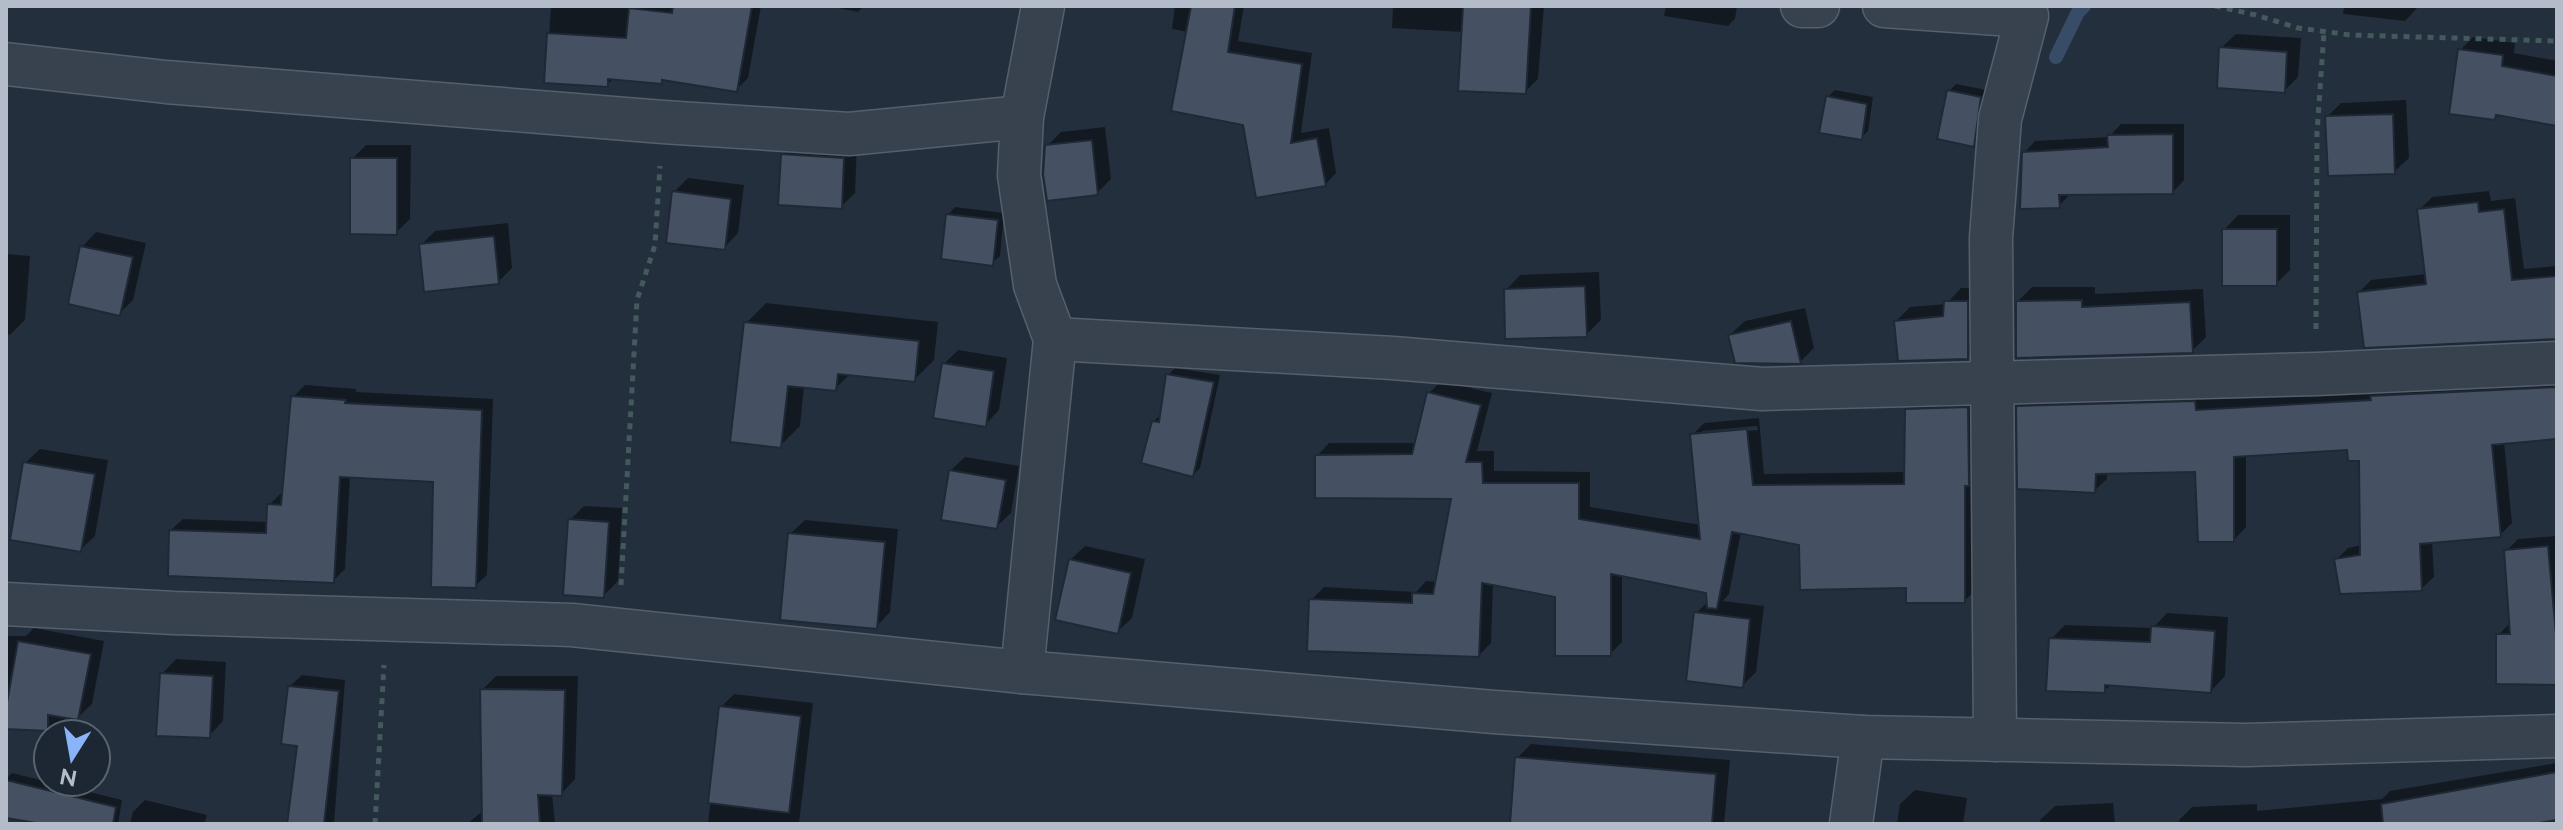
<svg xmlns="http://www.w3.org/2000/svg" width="2563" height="830" font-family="Raleway,sans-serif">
	<rect width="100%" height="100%" fill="#242f3e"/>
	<g fill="#0007" fill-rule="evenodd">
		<polygon points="551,6 761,6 748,78 736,90 665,78 661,82 614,78 607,85 546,81"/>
		<polygon points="828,6 864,6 858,12"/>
		<polygon points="1175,6 1244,6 1238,41 1312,53 1301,133 1329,128 1336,173 1325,185 1245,123 1188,32 1172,29"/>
		<polygon points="1393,6 1544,6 1538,79 1525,92 1463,32 1392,28"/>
		<polygon points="1666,6 1737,6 1735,19 1728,26 1664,16"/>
		<polygon points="2344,6 2419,6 2405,21 2343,14"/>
		<polygon points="2236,34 2301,38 2298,77 2284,91 2221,48"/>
		<polygon points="2473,37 2515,43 2514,53 2557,61 2557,124 2499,114 2495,118 2460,50"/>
		<polygon points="1956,84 1987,90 1980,138 1973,145 1949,91"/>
		<polygon points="1835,90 1873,97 1868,131 1861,138 1828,97"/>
		<polygon points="2406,100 2409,158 2394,172 2327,117 2341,103"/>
		<polygon points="2121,124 2184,124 2184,180 2173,192 2070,194 2059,206 2024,153 2035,141 2109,137"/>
		<polygon points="1105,127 1111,179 1097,193 1047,146 1061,132"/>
		<polygon points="797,140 857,144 855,193 841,207 783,155"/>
		<polygon points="366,145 411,145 410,219 396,233 352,159"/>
		<polygon points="688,178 744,185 738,233 724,248 674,192"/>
		<polygon points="2489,191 2491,201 2515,198 2524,269 2557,266 2557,337 2359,292 2371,280 2427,274 2419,210 2432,197"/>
		<polygon points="955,207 1004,213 1000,256 992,263 948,215"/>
		<polygon points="2238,215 2290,215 2290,270 2276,284 2224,230"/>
		<polygon points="508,223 512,268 498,282 421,245 435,231"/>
		<polygon points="96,232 146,243 133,300 119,314 82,247"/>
		<polygon points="6,254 30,256 25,320 10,335 6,334"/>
		<polygon points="1599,272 1601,320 1586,335 1506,290 1520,275"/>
		<polygon points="2032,287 2095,287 2095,294 2203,289 2206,337 2192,351 2018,301"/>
		<polygon points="1961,288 1981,288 1981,343 1967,357 1896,321 1910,307 1946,304"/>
		<polygon points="766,303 938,322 934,360 914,380 851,373 835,389 804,386 800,426 780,446 746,323"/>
		<polygon points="1805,308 1814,348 1800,362 1730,335 1745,321"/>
		<polygon points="958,350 1007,358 999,410 985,425 944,364"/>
		<polygon points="1175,368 1220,375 1200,468 1193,475 1153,422 1160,415 1168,375"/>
		<polygon points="2557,376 2557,437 2504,442 2512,523 2500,535 2432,541 2434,577 2421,589 2336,560 2348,548 2362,545 2361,459 2349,447 2246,455 2246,527 2234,540 2197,470 2107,472 2107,479 2094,491 2018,407 2031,395 2207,390 2207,398"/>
		<path d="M1441,381L1492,393L1477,451H1494V471L1590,472V507L1701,525L1692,435L1704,423L1759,418L1764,474L1907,472V410L1920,398L1980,396L1977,589L1964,601L1908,586L1801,543L1741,532L1729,594L1723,601L1764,606L1756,672L1742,686L1696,613L1709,601L1708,591L1622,574V642L1610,654L1557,595L1493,583L1491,643L1479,655L1311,600L1324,587L1416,592L1426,581L1437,582L1454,497L1317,456L1329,443H1416L1429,393ZM1757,426L1758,430L1702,435V431Z"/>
		<polygon points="305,385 356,389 356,392 493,399 487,575 475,586 436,480 350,476 345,569 333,581 171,530 183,519 268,522 269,505 280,494 284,494 293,397"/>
		<polygon points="40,449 108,460 95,536 80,550 25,463"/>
		<polygon points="965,457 1019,466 1011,513 996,527 950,471"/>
		<polygon points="584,506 622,508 618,581 603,596 570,520"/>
		<polygon points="805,520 898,529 890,612 876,627 790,534"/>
		<polygon points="2557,536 2557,683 2498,635 2511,622 2506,551 2518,539"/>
		<polygon points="1085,546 1145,559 1132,618 1117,632 1070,560"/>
		<polygon points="2167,613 2228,617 2225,676 2211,691 2112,684 2104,691 2051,639 2065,625 2153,628"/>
		<polygon points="34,628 104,641 92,704 77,718 68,716 55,729 14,728 6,713 6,636 26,636"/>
		<polygon points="176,659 226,662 223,721 209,736 162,674"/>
		<polygon points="302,675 345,680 334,824 289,824 300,744 289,687"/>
		<polygon points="496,676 578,676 575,779 561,794 552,793 555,824 467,824 484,810 482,690"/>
		<polygon points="734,694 813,703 799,824 708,824 721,707"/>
		<polygon points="1531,744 1730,760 1724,824 1512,824 1517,758"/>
		<polygon points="2557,763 2557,817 2521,824 2180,824 2179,820 2192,807 2257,804 2257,811 2382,799 2390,791"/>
		<polygon points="12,773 122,800 118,824 55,824 6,816 6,779"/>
		<polygon points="1915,790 1967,798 1963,824 1897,824 1900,804"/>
		<polygon points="145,800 207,815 204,824 130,824 133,812"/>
		<polygon points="2113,803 2115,824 2041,824 2040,820 2055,806"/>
	</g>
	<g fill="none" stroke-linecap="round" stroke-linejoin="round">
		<polyline stroke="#394c67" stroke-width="14" points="2056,57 2078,12 2084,6"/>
	</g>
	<g fill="#455162" stroke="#1f2835" stroke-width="2">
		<polygon points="673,6 752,6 737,92 662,80 662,84 608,79 608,87 544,83 547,33 626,38 629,8 672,13"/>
		<polygon points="1191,6 1235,6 1228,52 1302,64 1291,143 1317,138 1326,186 1256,198 1243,125 1171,111"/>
		<polygon points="1463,6 1531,6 1526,94 1458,91"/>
		<polygon points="2219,47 2287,52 2285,93 2217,88"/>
		<polygon points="2458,49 2503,55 2502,66 2557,76 2557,126 2496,115 2495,120 2449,114"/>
		<polygon points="1947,90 1981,97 1974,147 1937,139"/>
		<polygon points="1826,96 1867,104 1862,140 1819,133"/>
		<polygon points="2393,114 2395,174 2328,176 2325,116"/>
		<polygon points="2173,134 2173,194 2059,195 2060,208 2020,209 2022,152 2108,147 2107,135"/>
		<polygon points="1092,140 1098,195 1047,201 1043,174 1045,145"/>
		<polygon points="781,154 844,158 842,209 778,205"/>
		<polygon points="350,158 397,158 397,235 350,234"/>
		<polygon points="672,191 731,199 725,250 666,243"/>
		<polygon points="2478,202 2479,212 2504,209 2512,280 2557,276 2557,339 2364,348 2357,292 2426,284 2417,209"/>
		<polygon points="946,214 998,220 993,266 941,259"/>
		<rect x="2222" y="229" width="55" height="57"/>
		<polygon points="494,236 499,284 424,292 419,244"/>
		<polygon points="80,246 133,257 120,316 68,304"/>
		<polygon points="1585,286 1587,337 1505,339 1504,289"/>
		<polygon points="2082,300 2082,307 2190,302 2193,353 2016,358 2016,301"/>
		<polygon points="1944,301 1968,301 1968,359 1898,361 1894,321 1943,316"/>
		<polygon points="1791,321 1801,364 1735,363 1728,335"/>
		<polygon points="744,322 919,341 915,382 838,374 836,391 788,386 781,448 730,442"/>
		<polygon points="942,363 994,371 986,427 933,418"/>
		<polygon points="1166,374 1214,382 1193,477 1141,463 1152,421 1159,422"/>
		<polygon points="2557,387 2557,439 2492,445 2501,537 2420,544 2422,591 2340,594 2334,559 2360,555 2359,461 2348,461 2347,450 2234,457 2234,542 2198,542 2195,472 2096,474 2095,493 2017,489 2016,406 2195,401 2196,410 2371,400 2370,396"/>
		<polygon points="1427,392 1481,405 1466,462 1482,462 1483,483 1579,483 1579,519 1700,539 1690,434 1747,429 1753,485 1904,484 1905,409 1968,407 1969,486 1965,486 1965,603 1906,603 1906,588 1800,590 1799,545 1732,532 1717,609 1707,608 1706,593 1611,574 1611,656 1555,656 1555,597 1482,583 1479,657 1307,651 1309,599 1412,603 1412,593 1433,594 1451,499 1315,498 1315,455 1412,454"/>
		<polygon points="291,396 346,400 345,403 482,410 476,588 431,587 433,482 340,477 334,583 168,576 169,530 266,533 267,504 281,505"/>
		<polygon points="23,462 95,474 81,552 10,540"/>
		<polygon points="949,470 1006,480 997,529 941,520"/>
		<polygon points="568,519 609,522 604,598 563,595"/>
		<polygon points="788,533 885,542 877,629 780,620"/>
		<polygon points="2548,546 2557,646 2557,685 2496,684 2496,634 2510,634 2504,550"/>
		<polygon points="1069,559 1131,573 1118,634 1055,620"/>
		<polygon points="1694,612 1750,619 1743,688 1686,681"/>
		<polygon points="2151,626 2215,631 2211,693 2105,685 2105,693 2046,691 2049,638 2150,642"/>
		<polygon points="18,641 91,654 78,720 48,715 48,731 6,729 6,708"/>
		<polygon points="160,673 213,676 210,738 156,736"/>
		<polygon points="288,686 339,691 324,824 287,824 297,746 281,744"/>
		<polygon points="480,689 565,690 562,796 538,795 540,824 482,824"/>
		<polygon points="719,706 801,716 789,813 708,803"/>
		<polygon points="1515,757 1716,774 1712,824 1510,824"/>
		<polygon points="2557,772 2557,820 2532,824 2383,824 2381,804"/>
		<polygon points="6,780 116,807 113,824 42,824 6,818"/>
	</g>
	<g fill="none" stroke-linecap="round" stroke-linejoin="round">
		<g stroke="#565f6c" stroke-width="45">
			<g id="street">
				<polyline points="1802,6 1818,6"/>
				<polyline points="1884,6 2027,16 2000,119 1991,238 1995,740"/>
				<polyline points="6,64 166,82 663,122 849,134 1022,117"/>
				<polyline points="1055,339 1393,358 1762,389 2317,374 2557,363"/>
				<polyline points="6,604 174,613 572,625 1022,672 1494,712 1863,737 2246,745 2557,736"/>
				<polyline points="1022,672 1055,339 1035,285 1019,175 1022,117 1043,6"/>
				<polyline points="1851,824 1863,737"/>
			</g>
		</g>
		<g stroke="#44595c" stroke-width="5" stroke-dasharray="6 6" stroke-linecap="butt">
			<polyline points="2215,6 2256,15 2298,28 2350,35 2557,41"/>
			<polyline points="2316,329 2317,132 2324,32"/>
			<polyline points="621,585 637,300 655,245 660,166"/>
			<polyline points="375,824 384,665"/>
		</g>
		<use href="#street" stroke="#38414e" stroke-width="42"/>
	</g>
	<rect width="2563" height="830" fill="none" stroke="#b4bcc9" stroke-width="16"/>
	<g transform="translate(72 758) rotate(191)"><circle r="38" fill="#1d2633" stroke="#59626f" stroke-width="2"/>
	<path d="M0-6L14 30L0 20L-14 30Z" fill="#8ab4f8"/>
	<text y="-12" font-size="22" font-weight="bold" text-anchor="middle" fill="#b4bcc9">N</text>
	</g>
</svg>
